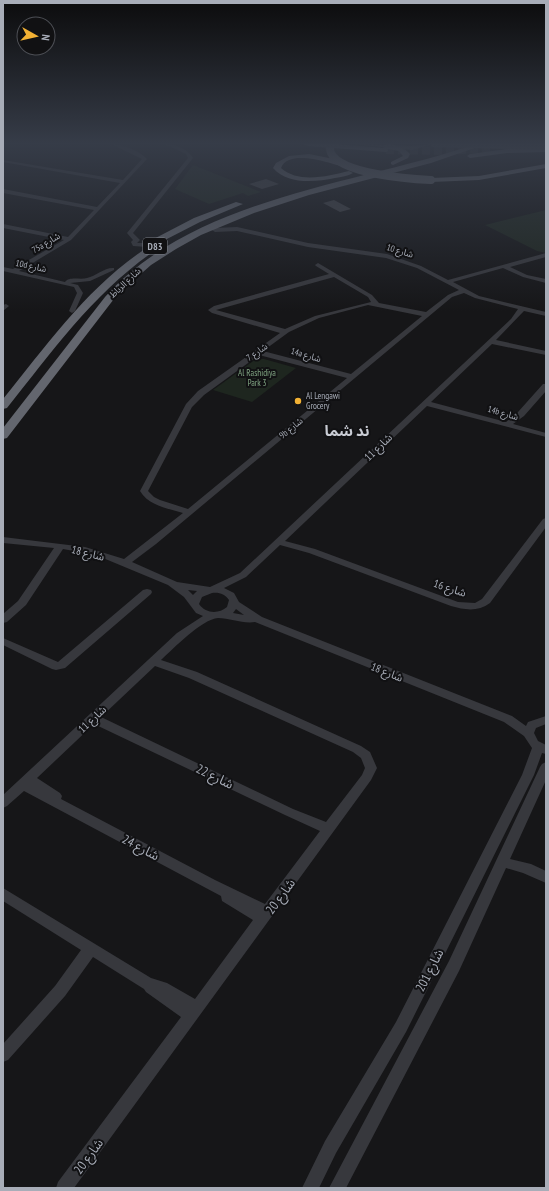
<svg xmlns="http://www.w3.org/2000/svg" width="549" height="1191" font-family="'PT Sans Narrow','Noto Sans Arabic',sans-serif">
	<rect width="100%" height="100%" fill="#161618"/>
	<g fill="#1e261f">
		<polygon points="193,165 261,192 248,196 243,193 209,204 175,189"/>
		<polygon points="546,210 546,253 537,251 485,225"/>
		<polygon points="256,359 264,359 296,368 252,402 213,390"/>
	</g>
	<g fill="#404145">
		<polygon points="266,179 279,184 262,189 249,184"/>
		<polygon points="334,200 351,209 340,212 323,203"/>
	</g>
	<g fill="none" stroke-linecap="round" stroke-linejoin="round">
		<polyline stroke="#333438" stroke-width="8" stroke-dasharray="8 4" stroke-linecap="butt" points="386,150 446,151 491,148"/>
		<g fill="#37383d" fill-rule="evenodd">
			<path d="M111,144C122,144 140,151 147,159L71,240L19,271L65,282C69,276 80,280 87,278C96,276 105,267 114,268V270L90,281L70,283L78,285L83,293L75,311L72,313L69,311L77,293L74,287L3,271V267L13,269L64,240L3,228V224L68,237L94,210L3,193V189L97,207L120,183L3,162V160L123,180L142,159Z"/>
			<path d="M165,144C175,144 188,149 193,158L133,233L140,240L137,243H148L151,245L148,247L133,246L131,242L133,240L127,233L188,158L186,154Z"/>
			<path d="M237,227L308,243L387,254L421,266L448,280L546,253V257L510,267L527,275L546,279V283L523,277L503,268L453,282L479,296L546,312V316L524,311L496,340L546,351V355L492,344L431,402L506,422L518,412L543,384H546V391L524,416L513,424L546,433V437L427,406L285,541L315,549L458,602L475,603L482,599L543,519L546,518V527L490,603C478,612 465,610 451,606L309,553L280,545L246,577L224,588L234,593L239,602L262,617L512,716L526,726L528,722L546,716V724L536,728L534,733L538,741L546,745V754L542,753L534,775L406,1032L336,1153L319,1188H302L325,1141L396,1022L522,775L532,748L524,736L504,722L255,622C243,624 230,618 218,618C202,619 173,649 161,660L197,672L361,746L370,752L377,768L371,780L74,1188H56L58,1182L181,1017L146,992L144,989L93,957L65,996L8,1060L3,1062V1044L55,986L81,950L3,901V888L151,978L167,983L195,999L253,920L222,901L221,896L24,791L7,806L3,808V795L177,633L203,616L196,613L184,597L168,585L103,558L85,553L63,549L26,605L7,622L3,623V614L18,601L54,548L3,543V537L85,547L124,559L183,513C167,508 149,506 140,491L186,404L198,391L280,333L212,313L208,310L214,306L329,274L316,266L315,265L318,263L372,295L379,303L426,312L448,295L459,290L417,268L386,258L308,247L237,231L215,232L212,230L215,228ZM334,277L368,297L371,302L315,316L285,329L216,310ZM464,293L475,298L518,309L511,319L240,573L210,587L177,582L132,562L156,544L452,297ZM368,305L422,316L351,374L263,351L289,332L319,318ZM259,355L347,378L188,509L160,500L154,497L148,491L192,407L204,395ZM188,590L197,591L193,595ZM212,593C219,592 225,594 229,600L227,607C219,614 206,614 199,604L202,597ZM236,609L244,615L233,613ZM155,666L189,678L353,752L361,758L365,768L362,775L326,822L293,809L101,717ZM94,724L285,815L320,831L265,904L215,880L61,799L62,796L60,793L37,778Z"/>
			<polygon points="6,304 9,306 3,311 3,305"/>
			<polygon points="147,589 151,590 152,592 151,594 65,668 56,670 52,669 3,645 3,638 58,662 143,590"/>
			<polygon points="546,762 546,780 510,859 531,864 546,871 546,883 523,873 506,868 459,971 346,1188 329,1188 449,961 540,767 542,764"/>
		</g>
		<polygon fill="#53555c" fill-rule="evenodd" points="354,144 412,146 433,144 412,150"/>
		<g fill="#63666e" fill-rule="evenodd">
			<path d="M304,144H335L384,148L382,146C389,141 405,148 410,154L408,158L393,165L391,164V162L403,156L399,151L388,149V151L386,152L307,146Z"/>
			<path d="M476,144H486L431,163L309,195L254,213L201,235L176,249L151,265L117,295L7,438L3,439V428L105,297C195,197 355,185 476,144Z"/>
			<polygon points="546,148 546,152 507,153 470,158 467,156 470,154 507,149"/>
			<path d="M309,154L334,159L354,167L350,169C336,165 289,147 281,168C299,184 328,176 349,171L353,173C348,176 341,177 335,178C315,182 288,185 273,168L276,163L289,156Z"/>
			<polygon points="546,164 546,168 479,180 431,182 427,180 431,178 479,176"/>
			<path d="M236,202L243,204L200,222L163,241V245C97,288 55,348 7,408L3,409V399C47,345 88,286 148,247L145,245L146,243L194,218Z"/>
		</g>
		<polyline stroke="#53555c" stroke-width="6" points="434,144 546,147"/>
		<path stroke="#63666e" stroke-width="8" d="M329,144C330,147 330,151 331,153C341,174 410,179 431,180"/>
	</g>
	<linearGradient id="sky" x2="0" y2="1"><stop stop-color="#0c0c0d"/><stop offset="0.46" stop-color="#363c48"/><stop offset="1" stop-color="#363c48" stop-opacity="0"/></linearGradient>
	<rect width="549" height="311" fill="url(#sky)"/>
	<circle fill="#f2b134" stroke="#111113" stroke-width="1.5" cx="298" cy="401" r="4"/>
	<g text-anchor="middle" stroke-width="4" stroke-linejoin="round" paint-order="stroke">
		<g font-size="9" fill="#a8adb8" stroke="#111113">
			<text transform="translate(46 243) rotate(-31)" y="3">75a شارع</text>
			<text transform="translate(400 251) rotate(17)" y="3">شارع 10</text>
			<text transform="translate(31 266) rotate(12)" y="3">10d شارع</text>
			<text transform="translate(125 283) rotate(-43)" y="3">شارع الرباط</text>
			<text transform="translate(257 352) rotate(-35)" y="3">شارع 7</text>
			<text transform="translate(306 355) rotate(16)" y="3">14a شارع</text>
			<text transform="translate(503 413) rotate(16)" y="3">14b شارع</text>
			<text transform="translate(291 428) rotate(-39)" y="3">9b شارع</text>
		</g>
		<g font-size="9" fill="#7fa381" stroke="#111113">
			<text x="257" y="376">Al Rashidiya<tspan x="257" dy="10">Park 3</tspan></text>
		</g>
		<g font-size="9" fill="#a8adb8" stroke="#111113" text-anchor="start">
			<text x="306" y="399">Al Lengawi<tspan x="306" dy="10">Grocery</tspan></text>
		</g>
		<rect fill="#111113" stroke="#7b7e86" stroke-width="1" x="143" y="238" width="24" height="16" rx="3"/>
		<g font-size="10" font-weight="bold" fill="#a8adb8">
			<text x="155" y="250">D83</text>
		</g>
		<g font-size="11" fill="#a8adb8" stroke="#111113">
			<text transform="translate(378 447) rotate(-44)" y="4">شارع 11</text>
			<text transform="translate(88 553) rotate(14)" y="4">شارع 18</text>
			<text transform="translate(450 588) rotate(18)" y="4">شارع 16</text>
			<text transform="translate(387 672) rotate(22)" y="4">شارع 18</text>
			<text transform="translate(92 719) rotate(-43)" y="4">شارع 11</text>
		</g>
		<g font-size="13" fill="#a8adb8" stroke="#111113">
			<text transform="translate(215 776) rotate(26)" y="5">شارع 22</text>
			<text transform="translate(141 847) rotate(28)" y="5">شارع 24</text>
			<text transform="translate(280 896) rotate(-54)" y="5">شارع 20</text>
			<text transform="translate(429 970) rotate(-63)" y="5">شارع 201</text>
			<text transform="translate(88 1156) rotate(-54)" y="5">شارع 20</text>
		</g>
		<g font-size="15" font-weight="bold" fill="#c9ccd4" stroke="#111113">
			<text x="347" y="436">ند شما</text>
		</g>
	</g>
	<rect width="549" height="1191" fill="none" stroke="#a8adb8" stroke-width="8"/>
	<g transform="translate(36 36) rotate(98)"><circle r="19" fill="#111113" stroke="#4d4f55"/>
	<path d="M0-3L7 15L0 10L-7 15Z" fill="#f2b134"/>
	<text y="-6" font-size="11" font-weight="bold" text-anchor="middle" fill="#a8adb8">N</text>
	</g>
</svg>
